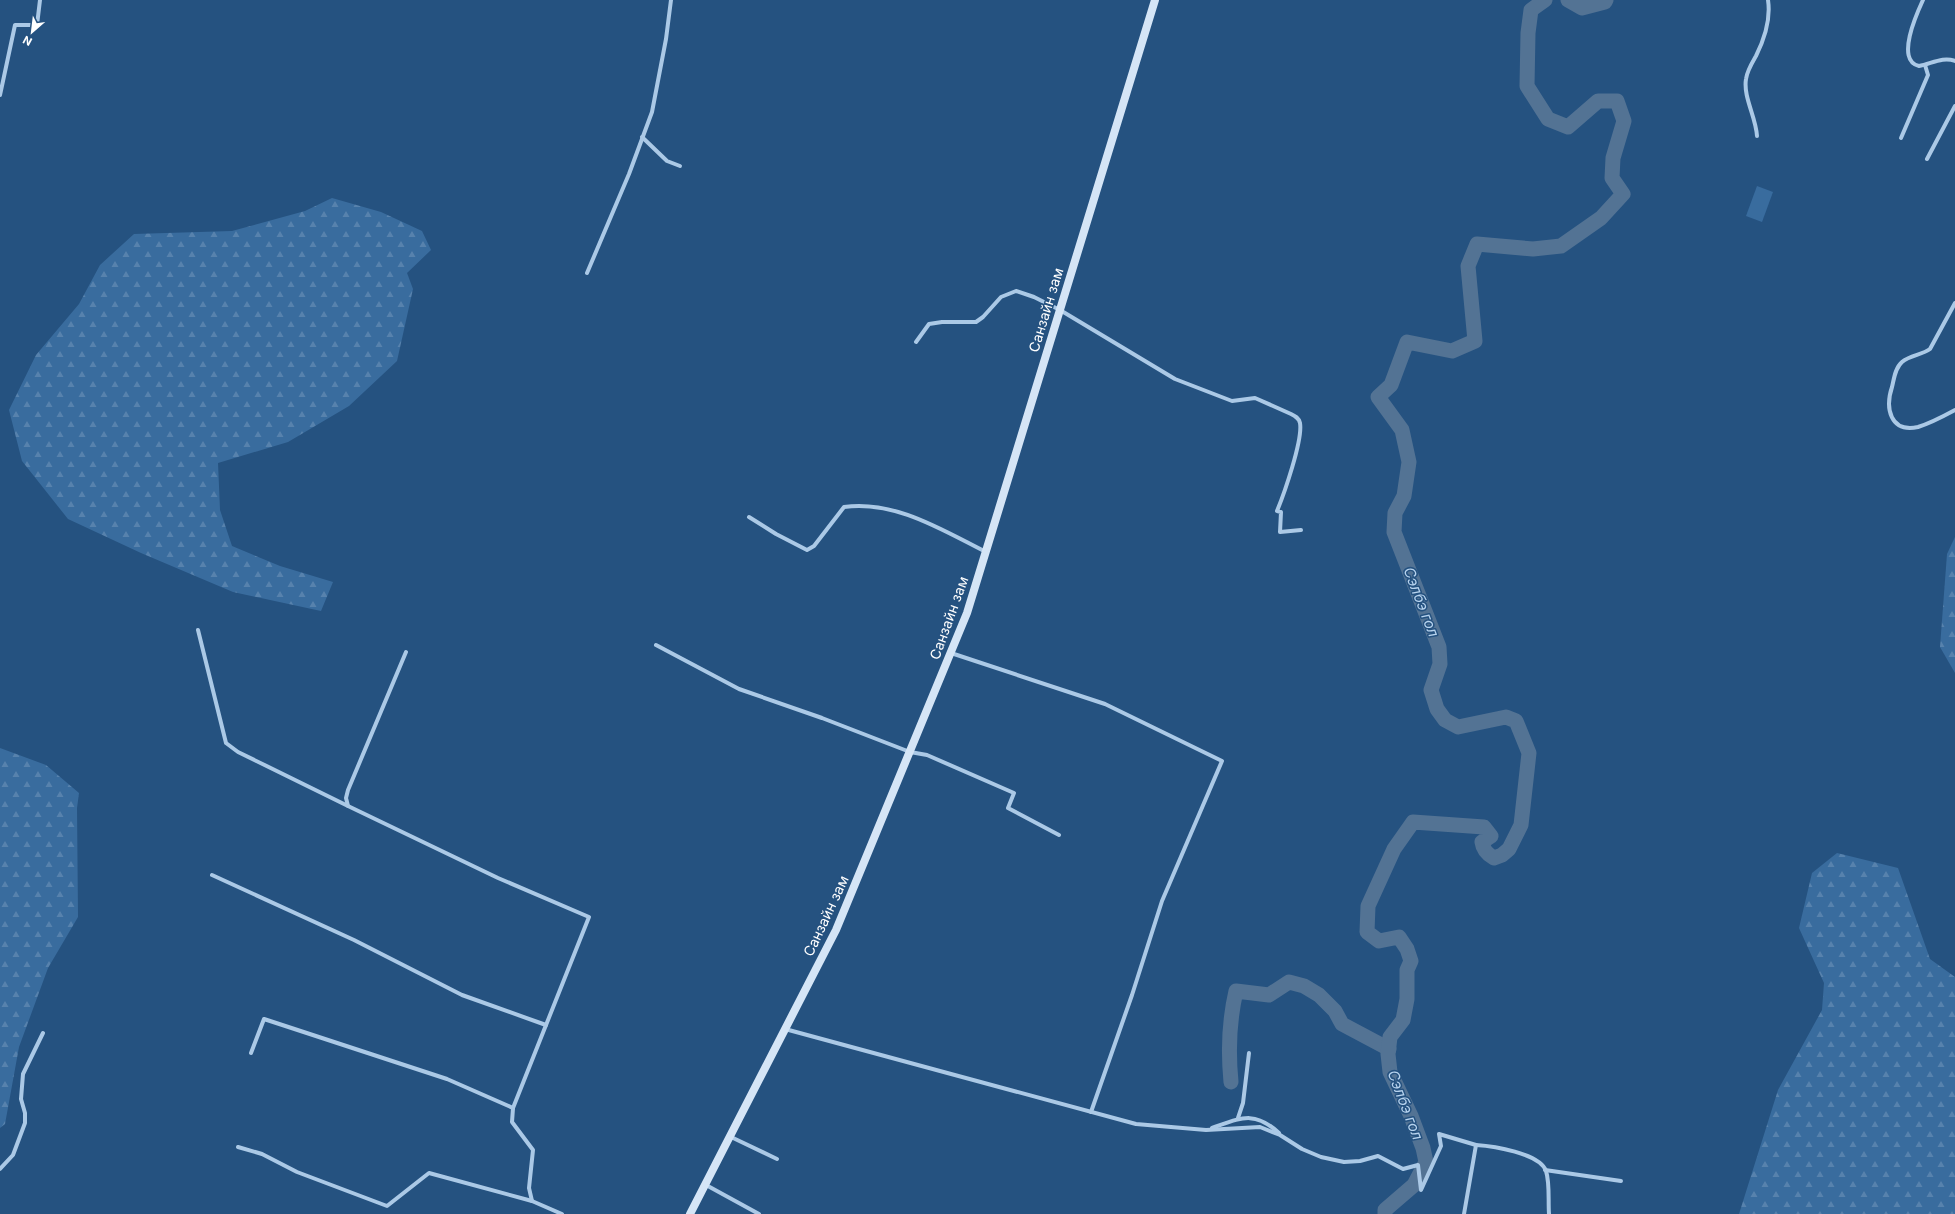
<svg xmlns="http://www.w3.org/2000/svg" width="1955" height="1214" font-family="Inter,sans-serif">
	<defs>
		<pattern id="forest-firs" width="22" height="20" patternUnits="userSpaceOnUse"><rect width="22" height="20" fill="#396c9e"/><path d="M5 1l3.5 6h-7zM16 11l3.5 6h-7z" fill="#5782ad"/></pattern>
	</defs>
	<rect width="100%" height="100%" fill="#255280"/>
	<g fill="url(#forest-firs)">
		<polygon points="332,198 381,212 422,231 431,250 407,273 413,289 397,361 349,406 288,442 218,463 220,510 232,546 280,566 333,582 321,611 233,592 141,553 68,519 22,461 9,410 36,355 79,304 100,265 134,234 232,231 305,211"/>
		<polygon points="1955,537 1955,673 1940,647 1947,554"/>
		<polygon points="0,748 46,765 79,793 77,808 78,917 48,968 19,1047 5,1124 0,1128"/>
		<polygon points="1837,853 1898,868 1930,959 1955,977 1955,1214 1739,1214 1778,1090 1822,1010 1824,983 1799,928 1812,873"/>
	</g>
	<polygon fill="#396c9e" points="1757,186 1773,192 1762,222 1746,216"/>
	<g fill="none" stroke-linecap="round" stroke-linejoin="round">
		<g stroke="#537394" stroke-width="15">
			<polyline points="1568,0 1582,8 1605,2 1606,0"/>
			<path d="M1231,1082C1228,1051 1229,1021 1236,991L1269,995L1289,982L1304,986L1319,995L1335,1011L1342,1024L1389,1049"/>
			<path d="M1385,1214V1210L1414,1185L1426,1162L1423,1148L1411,1116L1390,1072L1388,1054L1390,1037L1403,1020L1407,999V970L1411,961L1407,949L1399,937L1379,941L1367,932L1368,906L1394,849L1413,822L1484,827L1491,836L1482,842C1483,850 1487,854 1494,858L1502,855L1509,849L1521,825L1529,753L1516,721L1506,717L1458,727L1445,720L1437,709L1431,690L1440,664L1439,647L1394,532L1395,513L1404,496L1409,462L1402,430L1378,397L1391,385L1407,342L1452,351L1475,341L1468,266L1477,244L1533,249L1561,246L1601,218L1623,194L1612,178L1613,158L1624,121L1617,101H1598L1568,127L1548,119L1527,86L1528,33L1531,10L1545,0"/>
		</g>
		<g stroke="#abc9e6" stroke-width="4">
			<path d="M1923,0C1917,13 1895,61 1919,66C1931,64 1943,56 1955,61"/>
			<polyline points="0,95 15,25 37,25 40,0"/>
			<path d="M1757,136C1756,117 1743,97 1746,79C1747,71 1752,63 1756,56C1765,38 1771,20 1768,0"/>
			<polyline points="642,137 667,161 680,166"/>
			<polyline points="1901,138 1928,75 1925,65"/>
			<polyline points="1927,159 1955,106"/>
			<polyline points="587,273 629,174 652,112 666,39 671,0"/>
			<path d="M1955,303L1930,349C1922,355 1910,355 1902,362C1895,368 1894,379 1892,387C1885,408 1890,433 1918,427C1931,423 1944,416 1955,410"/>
			<path d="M916,342L929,324L942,322H976L983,317L1001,297L1016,291L1034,297L1060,310L1175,379L1232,401L1255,398L1291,414C1295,416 1299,418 1300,423C1303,440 1284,494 1277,511L1281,512L1280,532L1301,530"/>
			<path d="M749,517L776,534L807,550L814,546L844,507C895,500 942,530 986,552"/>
			<polyline points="198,630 226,743 238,752 348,806"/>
			<polyline points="656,645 739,689 822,718 910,752 927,755 1014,793 1008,808 1059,835"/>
			<polyline points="406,652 348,790 346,798 348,806 498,878 589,917 513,1108 512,1122 533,1150 529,1188 532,1201"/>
			<polyline points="951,653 1105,704 1222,761 1162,901 1132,995 1091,1112"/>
			<polyline points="212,875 354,940 462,995 546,1025"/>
			<polyline points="785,1029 1136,1124 1206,1130 1260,1127 1280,1135 1302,1149 1321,1157 1344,1162 1360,1161 1378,1156 1403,1169 1418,1165 1421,1190 1441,1146 1439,1134 1476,1145 1464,1214"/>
			<polyline points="251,1053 264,1019 447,1079 513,1108"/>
			<polyline points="1238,1118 1243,1103 1249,1053"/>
			<path d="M1212,1128C1241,1118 1254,1110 1279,1133"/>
			<polyline points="731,1137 777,1159"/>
			<path d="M1476,1145C1492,1146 1540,1153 1546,1171C1550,1183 1548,1201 1549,1214"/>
			<polyline points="238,1147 262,1154 297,1172 387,1206 429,1173 532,1201 562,1214"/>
			<polyline points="0,1169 13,1155 25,1123 25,1113 21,1099 23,1074 43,1033"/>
			<polyline points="1545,1170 1621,1181"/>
			<polyline points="706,1185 759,1214"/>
		</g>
		<polyline stroke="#d5e5f6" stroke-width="8" points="690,1214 836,930 967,613 1155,0"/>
	</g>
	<g text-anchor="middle" stroke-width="3" stroke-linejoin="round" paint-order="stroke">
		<g font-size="14" fill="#fff" stroke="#255280">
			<text transform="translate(1046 310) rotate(-73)" y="5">Санзайн зам</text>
			<text transform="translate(949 618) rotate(-70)" y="5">Санзайн зам</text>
			<text transform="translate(826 916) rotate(-65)" y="5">Санзайн зам</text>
		</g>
		<g font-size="15" font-style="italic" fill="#b7d3ee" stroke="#255280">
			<text transform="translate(1421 602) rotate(69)" y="5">Сэлбэ гол</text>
			<text transform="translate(1405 1105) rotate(69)" y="5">Сэлбэ гол</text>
		</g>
	</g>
	<g transform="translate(32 32) rotate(208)" stroke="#255280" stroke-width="3" paint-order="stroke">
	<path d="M0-3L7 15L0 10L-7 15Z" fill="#ffffff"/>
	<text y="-6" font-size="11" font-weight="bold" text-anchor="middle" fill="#ffffff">N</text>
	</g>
</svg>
